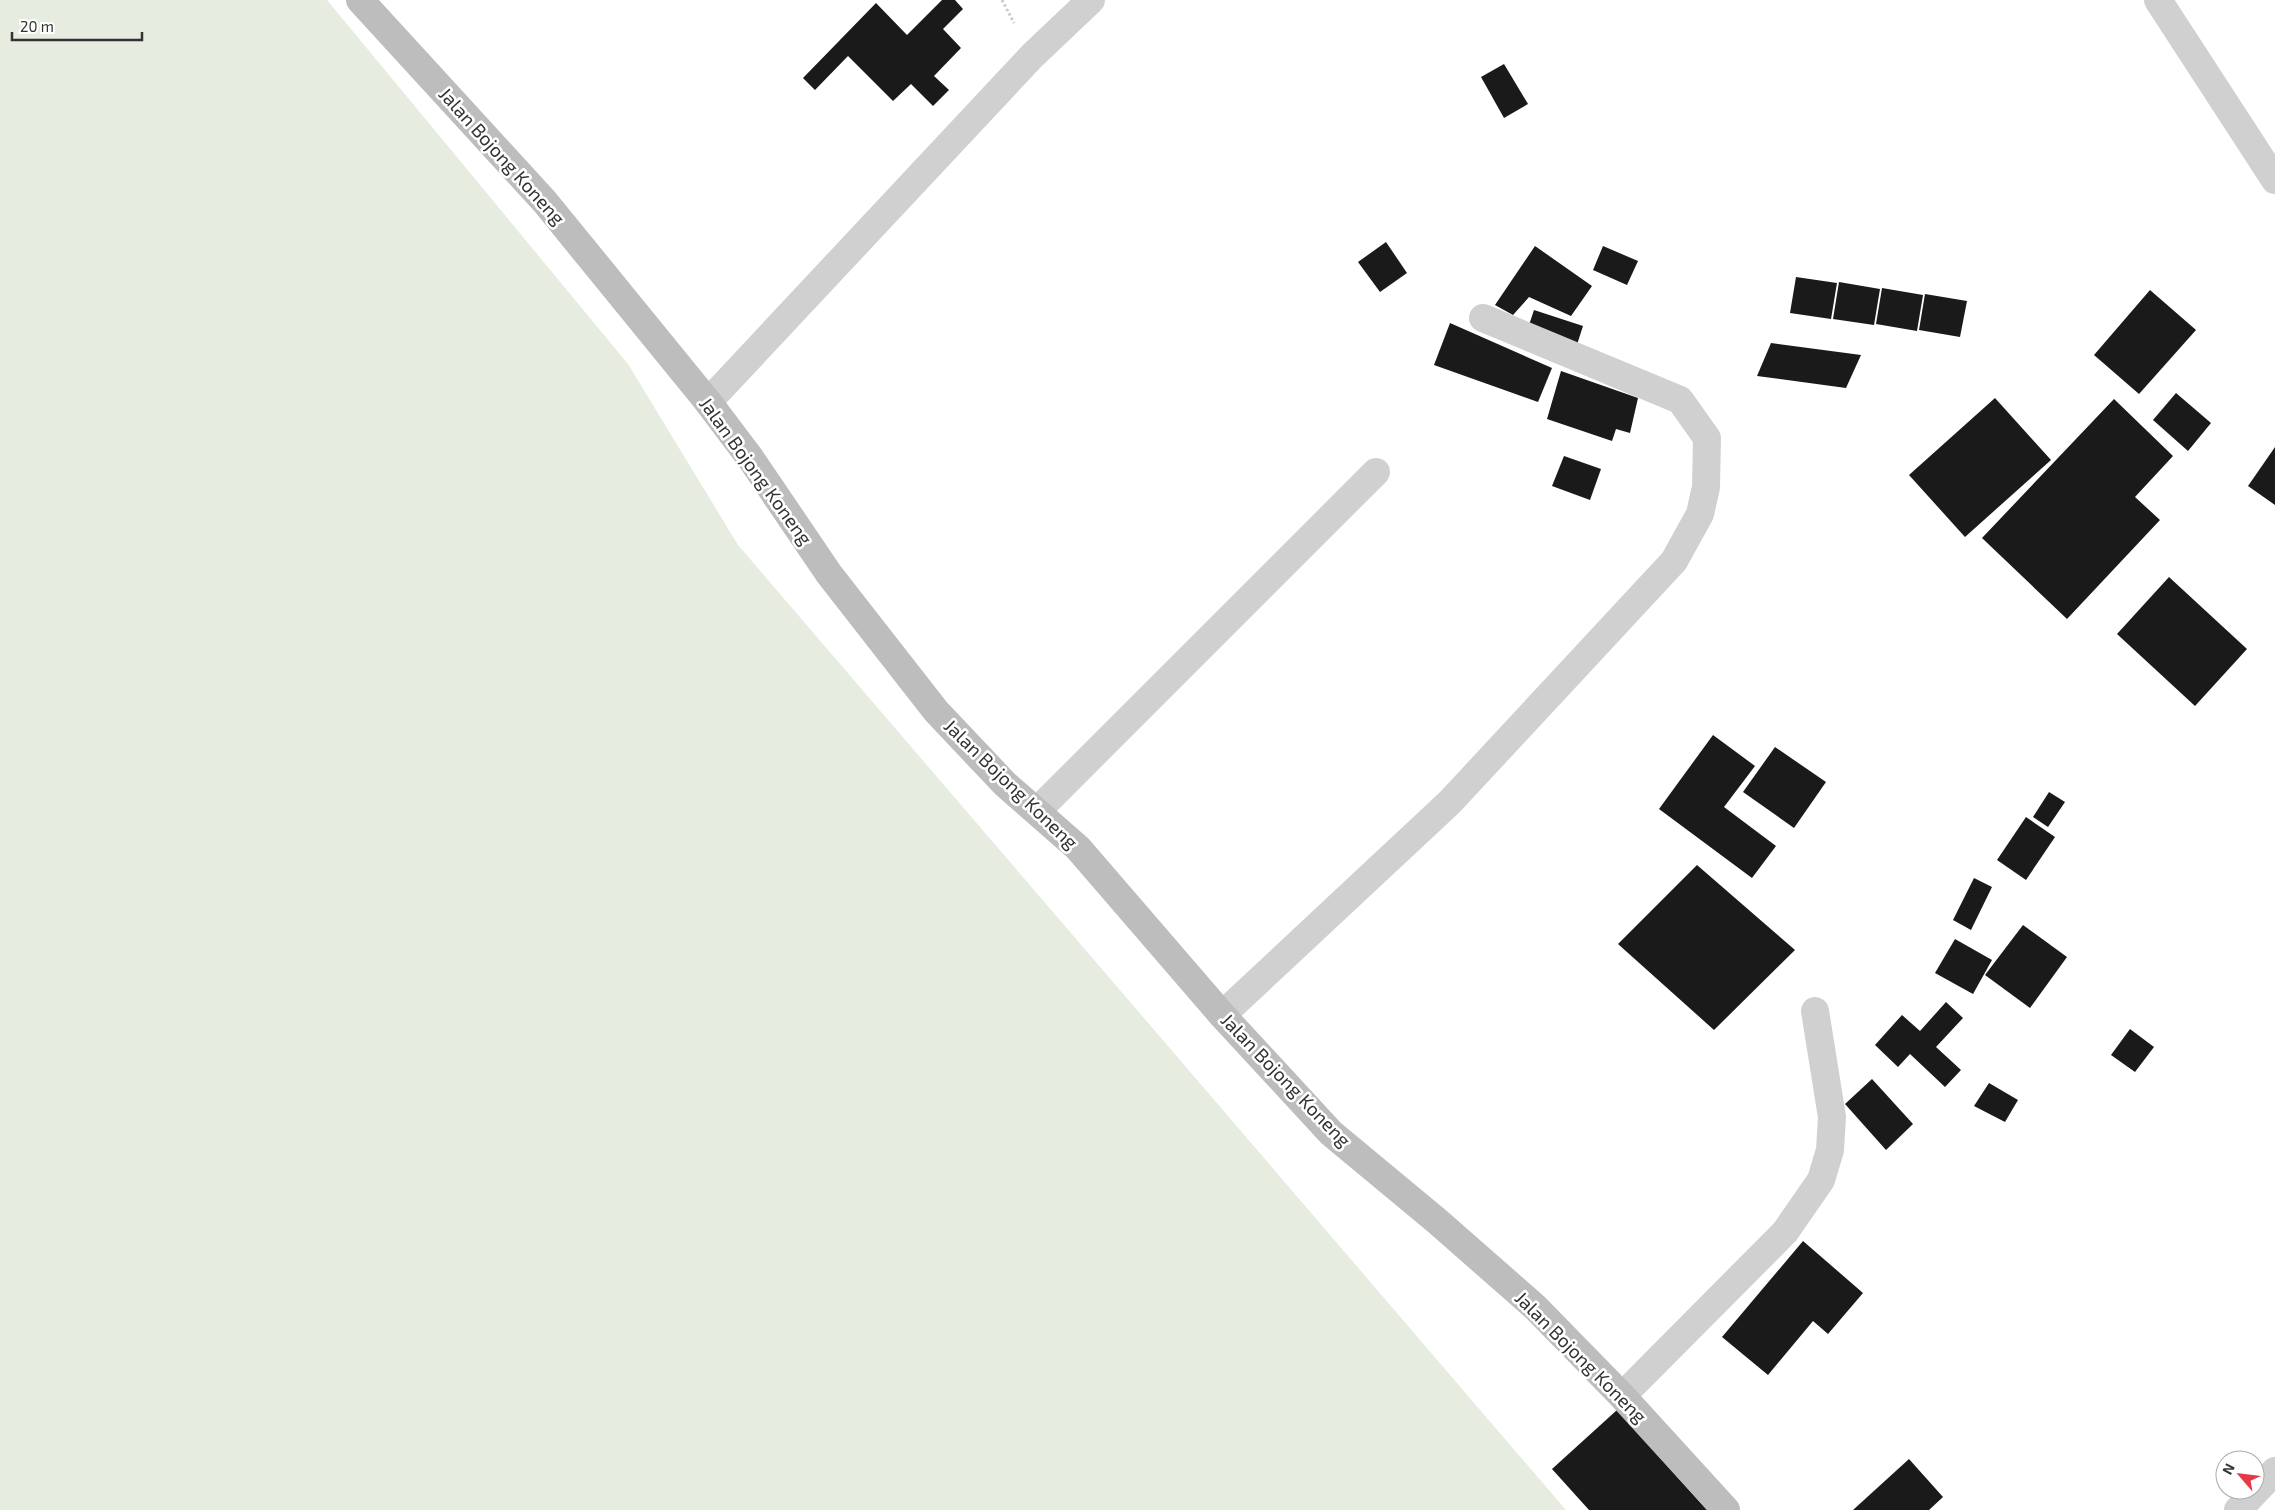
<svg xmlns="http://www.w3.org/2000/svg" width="2275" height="1510" font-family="'Exo 2',sans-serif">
	<rect width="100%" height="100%" fill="#fff"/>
	<polygon fill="#e6ecdf" points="0,0 327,0 628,364 738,545 1566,1510 0,1510"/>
	<g fill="#1a1a1a">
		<polygon points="942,0 955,0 963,9 943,29 961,48 934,76 949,90 933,106 911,84 893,101 848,56 815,90 803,78 876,3 907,35"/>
		<polygon points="1504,64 1528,104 1504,118 1481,77"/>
		<polygon points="1386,242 1407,273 1380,292 1358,262"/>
		<polygon points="1535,246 1592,286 1571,316 1529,297 1513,315 1495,305"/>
		<polygon points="1603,246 1638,261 1627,285 1593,270"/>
		<polygon points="1796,277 1837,283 1831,319 1790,313"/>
		<polygon points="1839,282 1880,289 1874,325 1833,319"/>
		<polygon points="1882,288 1923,295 1917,331 1876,324"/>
		<polygon points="2150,290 2196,330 2139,394 2094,355"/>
		<polygon points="1925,294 1967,301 1960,337 1919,330"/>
		<polygon points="1534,310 1583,326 1574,354 1526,334"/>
		<polygon points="1450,323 1552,368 1538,402 1434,365"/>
		<polygon points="1771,343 1861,355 1846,388 1757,376"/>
		<polygon points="1561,371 1638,398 1630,433 1616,429 1612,441 1547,419"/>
		<polygon points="2176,393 2211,423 2188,451 2153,420"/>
		<polygon points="1995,398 2051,460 1965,537 1909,475"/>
		<polygon points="2114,399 2173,456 2135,497 2160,520 2067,619 1982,538"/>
		<polygon points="2275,447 2275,505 2248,486"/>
		<polygon points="1564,456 1601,469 1590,500 1552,486"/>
		<polygon points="2169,577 2247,649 2195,706 2117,634"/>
		<polygon points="1713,735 1755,766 1724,807 1776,846 1752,878 1659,809"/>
		<polygon points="1775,747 1826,782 1794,828 1743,792"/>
		<polygon points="2049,792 2065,802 2048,827 2033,817"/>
		<polygon points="2026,817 2055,837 2026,880 1997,860"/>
		<polygon points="1697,865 1795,950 1714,1030 1618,944"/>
		<polygon points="1974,878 1992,887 1971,930 1953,920"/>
		<polygon points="2023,925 2067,957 2030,1008 1985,975"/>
		<polygon points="1955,939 1992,960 1973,994 1935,973"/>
		<polygon points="1946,1002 1963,1018 1936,1047 1961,1070 1945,1087 1910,1054 1898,1067 1875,1045 1902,1015 1920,1031"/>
		<polygon points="2130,1029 2154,1047 2135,1072 2111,1055"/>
		<polygon points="1872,1079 1913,1124 1886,1150 1845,1104"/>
		<polygon points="1989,1083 2018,1100 2005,1122 1974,1106"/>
		<polygon points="1803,1241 1863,1293 1828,1334 1813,1321 1768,1375 1722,1337"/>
		<polygon points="1617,1410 1707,1510 1589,1510 1552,1469"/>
		<polygon points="1909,1459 1943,1497 1929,1510 1853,1510"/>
	</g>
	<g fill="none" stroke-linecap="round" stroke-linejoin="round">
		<polyline stroke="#cdcdcd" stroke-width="3" stroke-dasharray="2.5 2.5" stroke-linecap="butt" points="1002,0 1014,23"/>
		<g stroke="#d0d0d0" stroke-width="28">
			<polyline points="2158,0 2275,180"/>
			<polyline points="708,402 1032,56 1091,0"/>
			<polyline points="1037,811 1376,472"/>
			<polyline points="1222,1015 1450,802 1674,561 1700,514 1706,487 1707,438 1680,400 1483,318"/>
			<polyline points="1622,1396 1785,1232 1821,1180 1830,1150 1832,1117 1815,1011"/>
			<polyline points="2238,1510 2275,1471"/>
		</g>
		<polyline stroke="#bdbdbd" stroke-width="28" points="360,0 545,202 708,402 751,459 829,574 936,711 1005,784 1078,848 1222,1015 1331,1133 1437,1221 1535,1307 1622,1396 1726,1510"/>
	</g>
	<g text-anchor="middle" stroke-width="5" stroke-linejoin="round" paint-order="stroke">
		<g font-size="19" fill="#333" stroke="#fff">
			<text transform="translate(502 156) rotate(48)" y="7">Jalan Bojong Koneng</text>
			<text transform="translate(756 471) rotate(54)" y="7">Jalan Bojong Koneng</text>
			<text transform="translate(1011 784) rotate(44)" y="7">Jalan Bojong Koneng</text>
			<text transform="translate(1286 1080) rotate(46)" y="7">Jalan Bojong Koneng</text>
			<text transform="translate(1581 1357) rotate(45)" y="7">Jalan Bojong Koneng</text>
		</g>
	</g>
	<g transform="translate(2240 1475) rotate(298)"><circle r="24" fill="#ffffff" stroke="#adadad"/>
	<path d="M0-4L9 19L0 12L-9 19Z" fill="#e63946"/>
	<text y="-8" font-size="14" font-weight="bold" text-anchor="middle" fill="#333333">N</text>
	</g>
	<path d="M12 32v8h130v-8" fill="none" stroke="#333333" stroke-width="2.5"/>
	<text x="20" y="32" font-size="15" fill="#333333" stroke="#ffffff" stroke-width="4" paint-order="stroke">20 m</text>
</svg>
